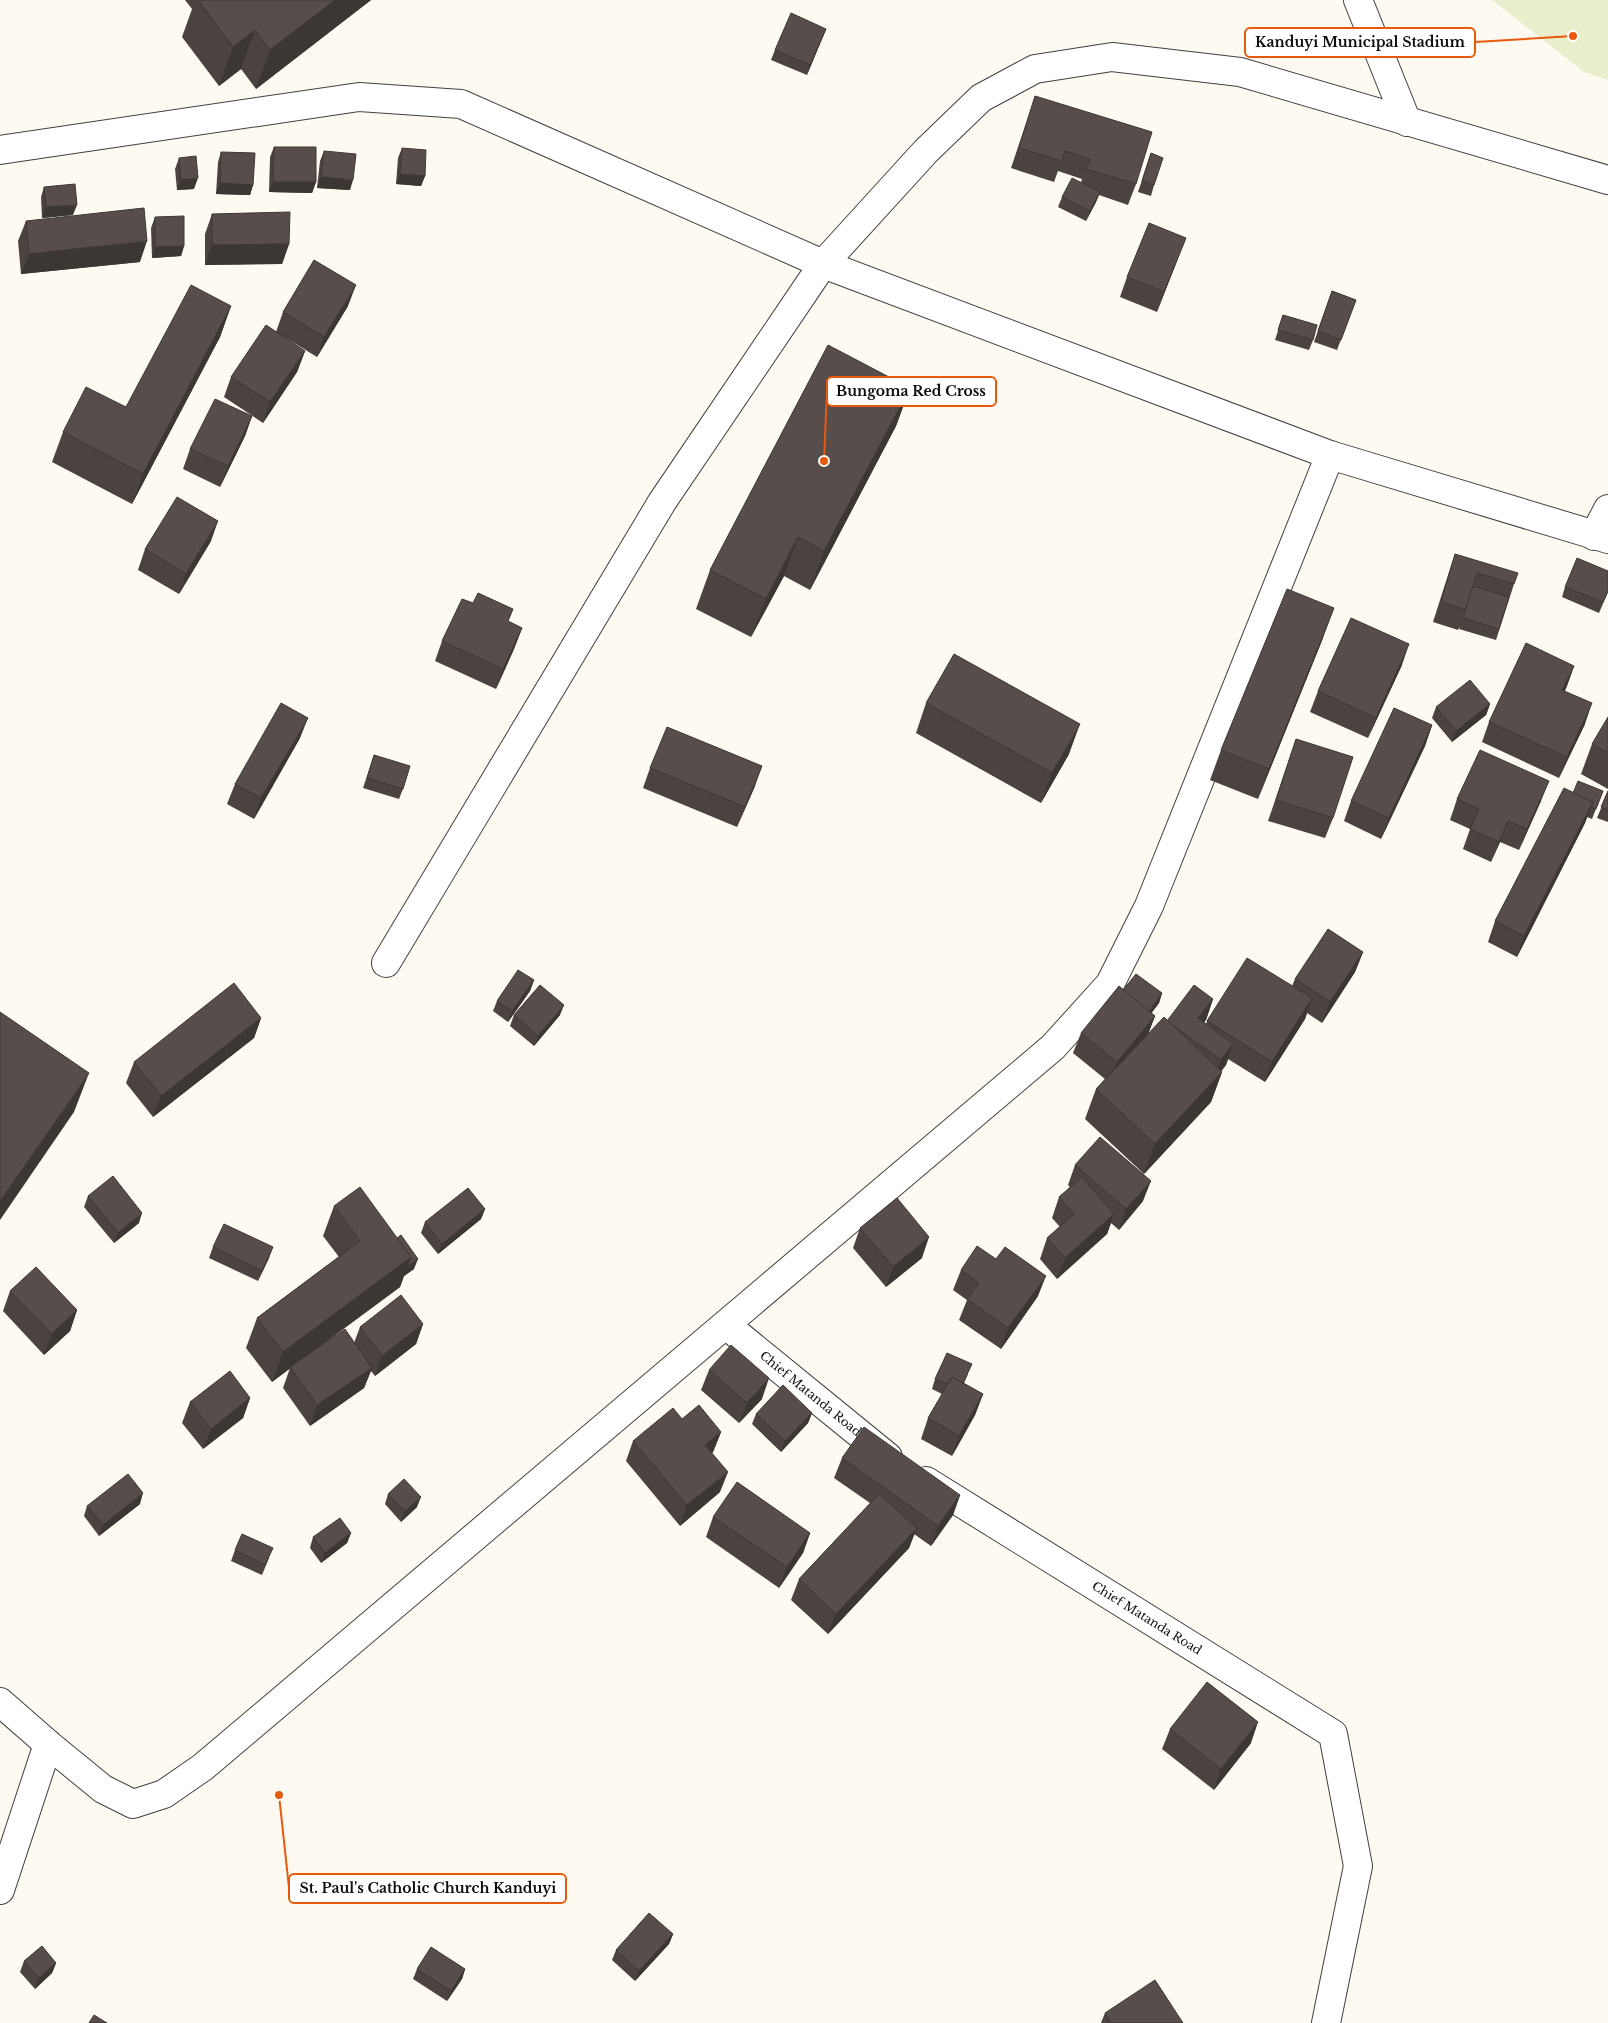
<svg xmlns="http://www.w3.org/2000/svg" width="1608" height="2023" font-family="'Libre Baskerville',serif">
	<rect width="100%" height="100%" fill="#fef9f1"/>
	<polygon fill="#e9efcd" points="1492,0 1608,0 1608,80 1584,72"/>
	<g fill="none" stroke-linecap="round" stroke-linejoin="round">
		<g stroke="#414141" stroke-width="30">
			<g id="minor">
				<polyline points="1358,0 1407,122"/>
				<polyline points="0,150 359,97 461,104 823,264 1330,455 1608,539"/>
				<polyline points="1594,536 1608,509"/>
				<polyline points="386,963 662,502 823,264 926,151 981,98 1035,69 1112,57 1240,72 1608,180"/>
				<path id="s1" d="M726,1325L888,1457"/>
				<path id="s2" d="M926,1481L1333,1734L1358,1866L1326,2023"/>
				<polyline points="0,1702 48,1744 103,1789 133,1804 164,1794 203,1767 1053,1047 1110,984 1149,906 1330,455"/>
				<polyline points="0,1890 48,1744"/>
			</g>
		</g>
		<use href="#minor" stroke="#fff" stroke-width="28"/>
	</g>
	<g fill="#4b4340">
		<polygon points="185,0 371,0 256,89 241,69 219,86 182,37 192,9"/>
		<polygon points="826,29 807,75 771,60 775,50"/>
		<polygon points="1035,96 1136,184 1128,205 1099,195 1096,202 1086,221 1058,207 1062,197 1081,182 1082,179 1058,171 1054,182 1011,168"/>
		<polygon points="274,147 316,182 312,193 269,192 270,157"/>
		<polygon points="402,148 425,176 421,186 396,184 398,158"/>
		<polygon points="324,151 350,190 317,188 320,161"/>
		<polygon points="221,152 253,185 250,195 216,194 218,162"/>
		<polygon points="1151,153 1154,185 1151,196 1138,192"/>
		<polygon points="179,158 194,189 177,190 175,169"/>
		<polygon points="44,187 73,215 42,218 41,197"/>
		<polygon points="212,214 289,244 282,264 205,265 205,234"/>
		<polygon points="155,217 184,246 181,256 152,258 151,228"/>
		<polygon points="26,221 140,262 21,274 18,241"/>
		<polygon points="1178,258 1157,312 1120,297 1127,277"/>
		<polygon points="1332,291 1356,300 1337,350 1314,342"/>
		<polygon points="231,306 220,337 132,504 52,462 63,432 126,407"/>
		<polygon points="348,306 317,357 281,335 305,351 297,372 263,423 224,397 231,377 276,332 283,312"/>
		<polygon points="1283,315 1313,340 1309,350 1275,340"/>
		<polygon points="910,388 896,426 810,590 784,576 751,637 696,609 710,570"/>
		<polygon points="252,416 245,436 220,487 183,469 190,449"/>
		<polygon points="211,541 179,594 138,570 145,549"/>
		<polygon points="1455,554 1514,584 1496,640 1459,629 1460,626 1458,630 1433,622 1448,575"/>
		<polygon points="1565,587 1608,592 1599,613 1562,597"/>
		<polygon points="509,622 522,628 514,649 496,689 435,661 442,641"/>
		<polygon points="1323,638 1258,799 1210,780 1221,750"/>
		<polygon points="1402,665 1368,738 1310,712 1318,691"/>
		<polygon points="1574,666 1565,691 1585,724 1559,778 1482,742 1489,722"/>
		<polygon points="926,703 1069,754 1041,803 916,733"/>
		<polygon points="1490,704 1486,715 1452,742 1432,718 1436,707"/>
		<polygon points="1608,717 1608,789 1581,774 1592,744"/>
		<polygon points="1432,725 1425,746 1381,839 1344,821 1351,801"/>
		<polygon points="300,738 254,819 227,804 235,784"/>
		<polygon points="1296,739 1333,818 1325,838 1268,821"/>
		<polygon points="374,755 403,789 399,799 363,788"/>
		<polygon points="650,768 755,786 737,827 643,788"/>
		<polygon points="1603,791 1592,819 1587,817 1585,823 1517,957 1488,942 1495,921 1573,793"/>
		<polygon points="1608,791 1608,822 1597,818"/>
		<polygon points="1457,799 1541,801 1519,850 1500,842 1491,862 1463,849 1470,829 1450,820"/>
		<polygon points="1363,952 1355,972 1322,1023 1307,1013 1305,1019 1265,1082 1228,1059 1226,1065 1221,1071 1222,1072 1211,1102 1144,1174 1085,1119 1096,1089 1105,1079 1073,1053 1081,1033 1123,990 1162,993 1159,1003 1151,1013 1155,1016 1148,1034 1167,1020 1213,999 1206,1020 1204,1022 1206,1024 1207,1021 1292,986 1295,979"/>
		<polygon points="534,980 530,991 508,1022 493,1011 497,1001"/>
		<polygon points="514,1015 560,1015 534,1046 510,1026"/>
		<polygon points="261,1018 254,1038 153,1117 126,1083 134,1062"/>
		<polygon points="1075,1165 1143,1201 1119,1230 1111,1223 1107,1234 1057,1279 1040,1259 1047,1238 1060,1227 1052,1218 1059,1197 1070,1187 1068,1185"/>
		<polygon points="88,1196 139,1223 114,1243 84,1207"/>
		<polygon points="334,1206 414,1269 404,1276 400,1287 309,1354 354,1343 360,1327 423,1324 416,1344 375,1376 371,1371 364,1388 310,1426 283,1388 290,1368 272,1382 246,1348 257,1318 339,1257 323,1236"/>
		<polygon points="485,1209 481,1219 438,1254 421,1233 425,1222"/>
		<polygon points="860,1228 922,1258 886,1287 853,1248"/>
		<polygon points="213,1247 269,1258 258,1281 209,1258"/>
		<polygon points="961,1270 1038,1296 1001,1349 959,1320 967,1300 953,1290"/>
		<polygon points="10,1291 77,1310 70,1331 44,1355 3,1311"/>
		<polygon points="709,1370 762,1399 739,1423 701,1390"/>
		<polygon points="968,1374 964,1383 983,1394 975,1415 952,1456 921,1439 928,1418 942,1394 932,1389 935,1379"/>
		<polygon points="250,1398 243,1418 203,1449 182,1423 190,1402"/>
		<polygon points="812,1413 808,1423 781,1452 752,1424 756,1414"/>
		<polygon points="682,1419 721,1432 713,1452 712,1453 720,1492 680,1526 626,1461 633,1441"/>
		<polygon points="842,1458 960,1495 953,1515 931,1546 914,1534 909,1548 828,1634 791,1600 799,1579 870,1503 834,1478"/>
		<polygon points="388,1494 417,1507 401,1522 385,1504"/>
		<polygon points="140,1504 99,1536 84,1516 87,1506"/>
		<polygon points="713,1517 810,1533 803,1553 779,1588 706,1537"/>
		<polygon points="351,1533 347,1543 321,1563 310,1548 313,1537"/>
		<polygon points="235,1550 269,1558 262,1575 231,1561"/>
		<polygon points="1170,1729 1251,1743 1214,1790 1162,1749"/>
		<polygon points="673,1934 669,1944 635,1981 612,1960 616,1950"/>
		<polygon points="24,1961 56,1963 52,1973 35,1989 20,1972"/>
		<polygon points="417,1969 465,1969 462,1979 447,2001 413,1979"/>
		<polygon points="1105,2013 1183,2023 1101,2023"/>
	</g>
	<g fill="#3d3734">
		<polygon points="335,0 371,0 256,89 270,50"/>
		<polygon points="826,29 822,39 807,75 810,65"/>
		<polygon points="255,30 241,69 219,86 233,47"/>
		<polygon points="400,174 425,176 421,186 396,184"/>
		<polygon points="321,177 353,180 350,190 317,188"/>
		<polygon points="198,178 194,189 177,190 181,180"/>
		<polygon points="273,182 316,182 312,193 269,192"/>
		<polygon points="220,183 253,185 250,195 216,194"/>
		<polygon points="1100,192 1096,202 1086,221 1090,211"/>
		<polygon points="77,205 73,215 42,218 46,207"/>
		<polygon points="1186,238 1178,258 1157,312 1164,292"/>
		<polygon points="147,241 140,262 21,274 29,254"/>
		<polygon points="289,244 282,264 205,265 212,245"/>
		<polygon points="184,246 181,256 152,258 155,247"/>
		<polygon points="356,285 348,306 317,357 324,337"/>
		<polygon points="231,306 220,337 132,504 143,474"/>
		<polygon points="305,351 297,372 263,423 270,402"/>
		<polygon points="910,388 896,426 810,590 824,551"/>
		<polygon points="252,416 245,436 220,487 228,466"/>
		<polygon points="218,521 211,541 179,594 186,574"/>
		<polygon points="798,537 784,576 751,637 766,599"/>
		<polygon points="1334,608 1323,638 1258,799 1269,769"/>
		<polygon points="522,628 514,649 496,689 503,669"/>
		<polygon points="1409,644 1402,665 1368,738 1376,718"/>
		<polygon points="1574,666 1567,686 1555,710 1562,690"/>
		<polygon points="1592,703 1585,724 1559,778 1567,757"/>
		<polygon points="1490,704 1486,715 1452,742 1456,731"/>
		<polygon points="308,718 300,738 254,819 261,798"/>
		<polygon points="1080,724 1069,754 1041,803 1052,773"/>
		<polygon points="1432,725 1425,746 1381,839 1389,818"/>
		<polygon points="762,766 755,786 737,827 745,807"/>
		<polygon points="1549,781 1541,801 1519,850 1527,829"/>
		<polygon points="1593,802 1585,823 1517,957 1524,936"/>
		<polygon points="1508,821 1500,842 1491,862 1499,842"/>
		<polygon points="1363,952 1355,972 1322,1023 1330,1002"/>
		<polygon points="534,980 530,991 508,1022 512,1011"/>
		<polygon points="1162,993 1159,1003 1145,1022 1149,1012"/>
		<polygon points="1312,998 1305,1019 1265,1082 1272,1062"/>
		<polygon points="1213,999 1206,1020 1191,1039 1198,1018"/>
		<polygon points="564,1005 560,1015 534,1046 538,1036"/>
		<polygon points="1155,1016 1147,1037 1109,1082 1117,1062"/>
		<polygon points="261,1018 254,1038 153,1117 161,1096"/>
		<polygon points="1233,1044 1226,1065 1214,1081 1221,1060"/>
		<polygon points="1222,1072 1211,1102 1144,1174 1155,1144"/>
		<polygon points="89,1073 74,1112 0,1220 0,1201"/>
		<polygon points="1151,1181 1143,1201 1119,1230 1126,1209"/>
		<polygon points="485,1209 481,1219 438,1254 442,1244"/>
		<polygon points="142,1213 139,1223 114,1243 118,1233"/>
		<polygon points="1114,1214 1107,1234 1057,1279 1065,1258"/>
		<polygon points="929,1237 922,1258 886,1287 893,1267"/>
		<polygon points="273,1247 269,1258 258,1281 262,1271"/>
		<polygon points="411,1257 418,1259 414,1269 404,1276 400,1287 272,1382 283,1352"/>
		<polygon points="1046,1276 1038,1296 1001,1349 1008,1328"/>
		<polygon points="77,1310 70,1331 44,1355 52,1334"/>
		<polygon points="423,1324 416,1344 375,1376 382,1356"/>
		<polygon points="372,1368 364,1388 310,1426 317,1405"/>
		<polygon points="769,1378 762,1399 739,1423 747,1403"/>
		<polygon points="983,1394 975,1415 952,1456 959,1436"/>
		<polygon points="250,1398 243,1418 203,1449 211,1429"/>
		<polygon points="812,1413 808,1423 781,1452 785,1441"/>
		<polygon points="721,1432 713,1452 697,1465 705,1445"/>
		<polygon points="728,1472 720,1492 680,1526 687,1505"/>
		<polygon points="143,1493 140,1504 99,1536 103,1525"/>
		<polygon points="960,1495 953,1515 931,1546 938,1526"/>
		<polygon points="421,1497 417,1507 401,1522 405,1511"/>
		<polygon points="917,1528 909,1548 828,1634 836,1614"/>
		<polygon points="351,1533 347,1543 321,1563 325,1553"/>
		<polygon points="810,1533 803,1553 779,1588 787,1567"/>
		<polygon points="1258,1722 1251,1743 1214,1790 1221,1769"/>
		<polygon points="673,1934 669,1944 635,1981 639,1971"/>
		<polygon points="56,1963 52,1973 35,1989 39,1978"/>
		<polygon points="465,1969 462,1979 447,2001 451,1991"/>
	</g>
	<g fill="#574e4b" stroke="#3d3734">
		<polygon points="198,0 335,0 270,50 255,30 233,47"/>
		<polygon points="791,13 826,29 810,65 775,50"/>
		<polygon points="1035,96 1152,132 1136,184 1086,169 1090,159 1065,151 1062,161 1019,148"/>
		<polygon points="274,147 316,147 316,182 273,182"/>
		<polygon points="402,148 426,150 425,176 400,174"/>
		<polygon points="324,151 356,154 353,180 321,177"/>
		<polygon points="221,152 255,153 253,185 220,183"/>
		<polygon points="1151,153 1163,158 1154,185 1142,181"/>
		<polygon points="196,156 198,178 181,180 179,158"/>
		<polygon points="1072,178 1100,192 1090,211 1062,197"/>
		<polygon points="75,184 77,205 46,207 44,187"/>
		<polygon points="144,208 147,241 29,254 26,221"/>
		<polygon points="290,212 289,244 212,245 212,214"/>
		<polygon points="184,216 184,246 155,247 155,217"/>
		<polygon points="1149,223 1186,238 1164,292 1127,277"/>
		<polygon points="314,260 356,285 324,337 283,312"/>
		<polygon points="191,285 231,306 143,474 63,432 86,387 126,407"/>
		<polygon points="1332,291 1356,300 1341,340 1318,331"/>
		<polygon points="1283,315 1317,325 1313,340 1278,330"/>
		<polygon points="266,325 305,351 270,402 231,377"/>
		<polygon points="828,345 910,388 824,551 798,537 766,599 710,570"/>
		<polygon points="215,399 252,416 228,466 190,449"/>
		<polygon points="177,497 218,521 186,574 145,549"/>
		<polygon points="1455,554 1518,573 1514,584 1477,573 1466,610 1441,602"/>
		<polygon points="1577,558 1608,571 1608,591 1603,602 1565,587"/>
		<polygon points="1473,586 1509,597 1499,629 1463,618"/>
		<polygon points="1287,589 1334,608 1269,769 1221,750"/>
		<polygon points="478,593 513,609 508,621 522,628 503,669 442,641 462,599 473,603"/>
		<polygon points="1351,618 1409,644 1376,718 1318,691"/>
		<polygon points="1526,643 1574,666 1562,690 1592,703 1567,757 1489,722"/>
		<polygon points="954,654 1080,724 1052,773 926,703"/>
		<polygon points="1470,680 1490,704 1456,731 1436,707"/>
		<polygon points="281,703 308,718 261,798 235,784"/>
		<polygon points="1394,708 1432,725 1389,818 1351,801"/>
		<polygon points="1608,717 1608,753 1592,744"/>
		<polygon points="667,727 762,766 745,807 650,768"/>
		<polygon points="1296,739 1353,757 1333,818 1276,800"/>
		<polygon points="1480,750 1549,781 1527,829 1508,821 1499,842 1470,829 1479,809 1457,799"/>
		<polygon points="374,755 410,766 403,789 367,778"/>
		<polygon points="1578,781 1603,791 1596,809 1591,807 1593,802 1573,793"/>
		<polygon points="1564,788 1593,802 1524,936 1495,921"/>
		<polygon points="1608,791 1608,810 1601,807"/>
		<polygon points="1328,929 1363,952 1330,1002 1295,979"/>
		<polygon points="1247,958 1312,998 1272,1062 1207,1021"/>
		<polygon points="518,970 534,980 512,1011 497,1001"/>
		<polygon points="1136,974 1162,993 1149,1012 1123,990"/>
		<polygon points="234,983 261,1018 161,1096 134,1062"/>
		<polygon points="540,985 564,1005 538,1036 514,1015"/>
		<polygon points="1194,985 1213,999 1198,1018 1233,1044 1221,1060 1167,1021"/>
		<polygon points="1119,986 1155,1016 1117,1062 1081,1033"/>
		<polygon points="0,1012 89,1073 0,1201"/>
		<polygon points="1164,1017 1222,1072 1155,1144 1096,1089"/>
		<polygon points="1100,1137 1151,1181 1126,1209 1075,1165"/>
		<polygon points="113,1176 142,1213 118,1233 88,1196"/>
		<polygon points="1082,1177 1114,1214 1065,1258 1047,1238 1074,1214 1059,1197"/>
		<polygon points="360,1187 411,1257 283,1352 257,1318 360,1241 334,1206"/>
		<polygon points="468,1188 485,1209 442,1244 425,1222"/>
		<polygon points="897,1198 929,1237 893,1267 860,1228"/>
		<polygon points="224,1224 273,1247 262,1271 213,1247"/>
		<polygon points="401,1235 418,1259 408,1266 411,1257 397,1238"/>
		<polygon points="977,1246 996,1259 1005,1247 1046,1276 1008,1328 967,1299 979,1283 961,1270"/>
		<polygon points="36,1267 77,1310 52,1334 10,1291"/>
		<polygon points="401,1295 423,1324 382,1356 360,1327"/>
		<polygon points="345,1329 372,1368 317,1405 290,1367"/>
		<polygon points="731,1345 769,1378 747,1403 709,1370"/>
		<polygon points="947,1353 972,1364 963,1383 952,1377 947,1384 935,1379"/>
		<polygon points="230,1371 250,1398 211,1429 190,1402"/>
		<polygon points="952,1377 983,1394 959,1436 928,1418"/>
		<polygon points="783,1385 812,1413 785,1441 756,1414"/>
		<polygon points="699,1405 721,1432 705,1445 728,1472 687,1505 633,1441 673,1408 682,1419"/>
		<polygon points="864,1427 960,1495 938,1526 842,1458"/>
		<polygon points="128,1474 143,1493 103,1525 87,1506"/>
		<polygon points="404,1479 421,1497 405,1511 388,1494"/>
		<polygon points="737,1482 810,1533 787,1567 713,1517"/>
		<polygon points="879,1494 917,1528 836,1614 799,1579"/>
		<polygon points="340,1518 351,1533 325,1553 313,1537"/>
		<polygon points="242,1534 273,1548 265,1565 235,1550"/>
		<polygon points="1207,1682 1258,1722 1221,1769 1170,1729"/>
		<polygon points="649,1913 673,1934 639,1971 616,1950"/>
		<polygon points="42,1946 56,1963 39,1978 24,1961"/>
		<polygon points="431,1947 465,1969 451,1991 417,1969"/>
		<polygon points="1155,1980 1183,2023 1111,2023 1105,2013"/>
		<polygon points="94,2015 107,2023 89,2023"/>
	</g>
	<g text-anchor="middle" stroke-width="5" stroke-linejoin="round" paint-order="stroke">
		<g font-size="12" fill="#0e0e0e" stroke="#fff">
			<text dy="4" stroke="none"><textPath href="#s1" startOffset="109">Chief Matanda Road</textPath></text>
			<text dy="4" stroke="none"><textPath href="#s2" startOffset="260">Chief Matanda Road</textPath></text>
		</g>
	</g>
	<path fill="none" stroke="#e8590c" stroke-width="2" d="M1573 36L1475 42M824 461L827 391M279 1795L289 1888"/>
	<g fill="#e8590c" stroke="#fff" stroke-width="2">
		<circle cx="1573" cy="36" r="5"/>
		<circle cx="824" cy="461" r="5"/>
		<circle cx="279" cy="1795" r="5"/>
	</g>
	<g fill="#fff" stroke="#e8590c" stroke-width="2">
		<rect x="1245" y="28" width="230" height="29" rx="5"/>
		<rect x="827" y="377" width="169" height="29" rx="5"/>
		<rect x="289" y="1874" width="277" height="29" rx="5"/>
	</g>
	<g font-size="14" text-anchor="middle" font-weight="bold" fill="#0e0e0e">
		<text x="1360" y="47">Kanduyi Municipal Stadium</text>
		<text x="911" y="396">Bungoma Red Cross</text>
		<text x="428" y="1893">St. Paul's Catholic Church Kanduyi</text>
	</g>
</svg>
